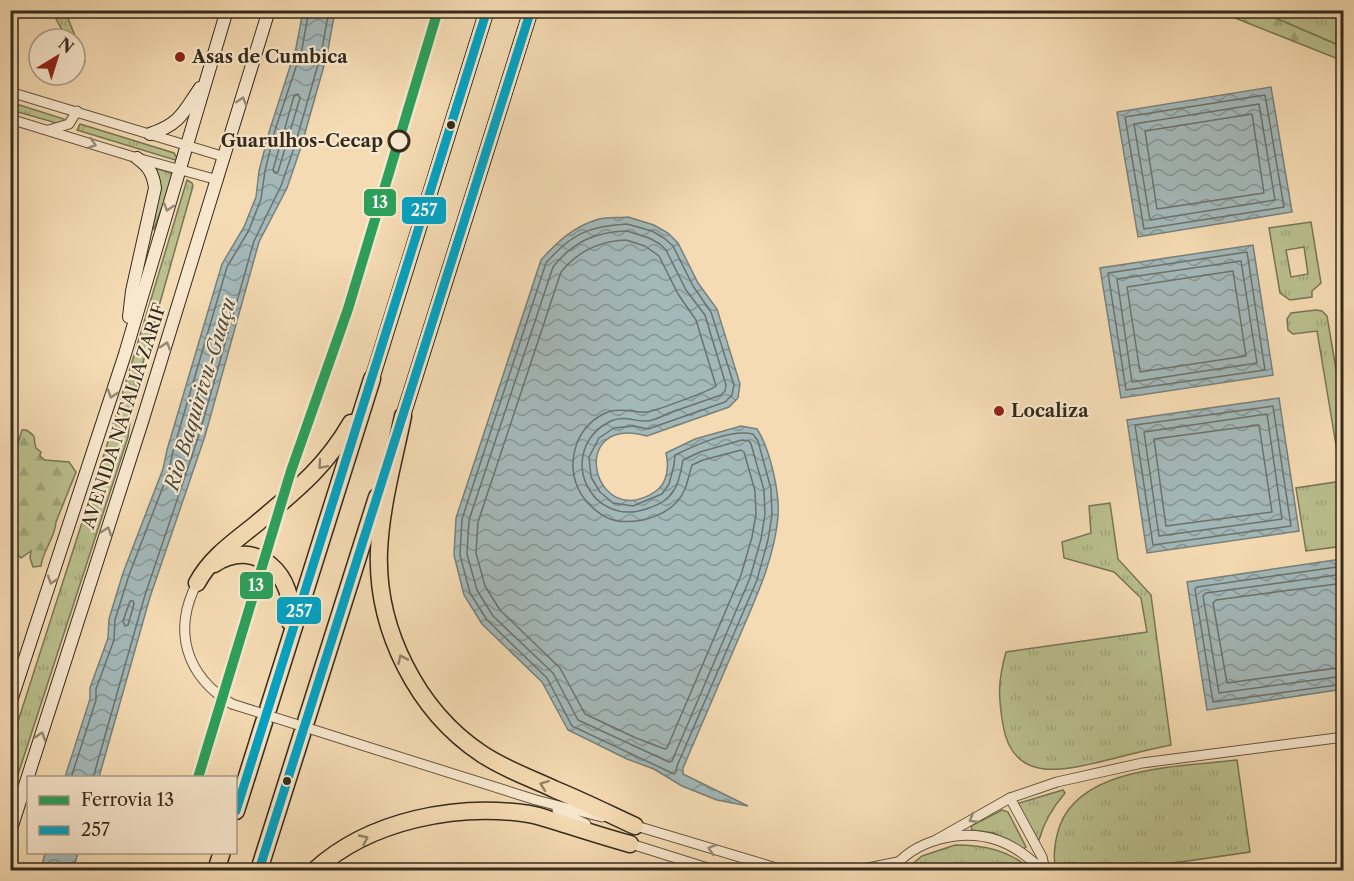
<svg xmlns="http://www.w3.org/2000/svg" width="1354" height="881" font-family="'Libre Caslon Text',serif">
	<defs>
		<pattern id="grass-tufts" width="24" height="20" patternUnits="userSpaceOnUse" patternTransform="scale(1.5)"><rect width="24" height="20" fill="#bac08e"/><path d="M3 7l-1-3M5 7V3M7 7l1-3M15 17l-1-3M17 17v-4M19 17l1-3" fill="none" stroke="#a0a57a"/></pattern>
		<pattern id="forest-firs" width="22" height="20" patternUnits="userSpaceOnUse" patternTransform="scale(1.5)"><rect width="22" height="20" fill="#bac08e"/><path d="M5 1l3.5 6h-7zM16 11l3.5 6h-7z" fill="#a0a57a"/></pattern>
		<pattern id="water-waves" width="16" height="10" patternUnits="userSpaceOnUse" patternTransform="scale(1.5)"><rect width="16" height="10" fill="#a3b8b9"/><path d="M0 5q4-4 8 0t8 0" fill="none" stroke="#869696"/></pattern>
	</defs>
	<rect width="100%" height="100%" fill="#f5dbb3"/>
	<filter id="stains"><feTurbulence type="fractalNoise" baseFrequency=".00333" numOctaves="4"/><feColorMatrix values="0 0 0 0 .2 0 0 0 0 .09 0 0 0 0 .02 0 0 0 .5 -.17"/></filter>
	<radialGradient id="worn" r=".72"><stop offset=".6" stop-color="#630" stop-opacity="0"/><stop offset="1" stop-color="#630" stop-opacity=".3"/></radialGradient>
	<g fill="url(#grass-tufts)" stroke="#787656" stroke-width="1.5" fill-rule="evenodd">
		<polygon points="58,11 65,11 85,61 83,66 75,53 75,39 67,39 56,19 61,16"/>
		<polygon points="1259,11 1343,11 1343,47"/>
		<polygon points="10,102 64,119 65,122 63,125 11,110"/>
		<polygon points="80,124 174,153 177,158 175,160 77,130"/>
		<polygon points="155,168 174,174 154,229 152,225 159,181"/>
		<polygon points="187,180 192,183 193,186 133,398 128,437 11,796 11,743 106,448"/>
		<path d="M1311,222L1321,283L1312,291V297L1290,300L1280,293L1269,228ZM1304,247L1308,274L1291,277L1286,250Z"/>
		<polygon points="1316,310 1322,311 1327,316 1343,410 1344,546 1306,551 1296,488 1342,481 1317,331 1293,334 1288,330 1287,319 1291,313"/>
		<path d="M1110,503L1118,559L1151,595L1171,745C1151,749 1131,754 1112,759C1069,769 1013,787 1003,725C998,695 998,681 1006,652L1147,632L1141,598L1114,572L1064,558L1062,542L1091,533L1089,506Z"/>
		<path d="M1237,760L1250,852L1160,865V870H1056C1052,855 1055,840 1060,825C1083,765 1183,767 1237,760Z"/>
		<path d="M1063,790L1065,793C1053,807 1044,821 1039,840L1035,841L1017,808L1019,803Z"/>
		<polygon points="1002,810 1008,812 1026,847 1023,849 994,833 972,830 971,826"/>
		<path d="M955,845C983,845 1010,850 1031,870H905L922,856Z"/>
	</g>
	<g fill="url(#forest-firs)" stroke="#787656" stroke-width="1.5">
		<polygon points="1215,10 1259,11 1343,47 1343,61"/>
		<path d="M22,430H26C39,438 32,437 36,448L41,452L40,456L45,460L69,462L76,472L56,522C55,539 43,549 41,566L33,567L30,558L31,551L21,558L17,554V549L15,550L13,554L16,578L12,588L17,595L14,604L11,606V448L16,450Z"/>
	</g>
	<g fill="url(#water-waves)" stroke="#77807b" stroke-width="1.5">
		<polygon points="303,11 335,11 327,55 301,147 287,188 259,242 205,436 150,597 99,777 65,777 90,699 90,688 108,638 109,619 123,573 163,469 167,450 222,264 244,227 256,197 259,171 270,129 296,48"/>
		<polygon points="1271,87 1292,212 1138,237 1117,112"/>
		<path d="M628,217L654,225L668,233L678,243L698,283L717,309L740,384L738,398L729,407L647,436C565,413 593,534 656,491C668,483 669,465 666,453L695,439L741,426L757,429C770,449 780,493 778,517C774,561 754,602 737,642C719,684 701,726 683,768V774L748,806L717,800L682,786L654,769L627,759L568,730L542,682L482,624L464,595L454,555L456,518L541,260C557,242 574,226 599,219C608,217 619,218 628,217Z"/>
		<polygon points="1253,245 1273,375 1121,398 1100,268"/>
		<polygon points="1279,398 1299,531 1147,553 1127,420"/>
		<polygon points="1341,559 1344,578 1343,689 1207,710 1187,582"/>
		<polygon points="45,853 78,853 73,870 41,870"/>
	</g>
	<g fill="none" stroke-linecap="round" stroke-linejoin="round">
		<g stroke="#6c726b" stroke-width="1.5">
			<polygon points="298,94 300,98 278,172 275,173 273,170 294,96"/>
			<polygon points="1265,95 1284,207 1144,229 1125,117"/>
			<polygon points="1259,104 1275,200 1150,220 1134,124"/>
			<polygon points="1252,114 1264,193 1157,209 1145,131"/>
			<path d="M627,224L652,231L664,238L673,246L693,286L711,312L734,385L732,395L725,402L648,429L634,426L614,428L599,438L589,457L591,477L600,492L613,503L633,506L662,494L669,484L674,465L675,455C696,445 730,429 753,434L758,441L771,489L772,515L768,540L757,580L677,766L676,772L674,774L572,726L547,678L487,620L470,593L460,555L462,519L546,263C571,234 589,226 627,224Z"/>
			<path d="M627,231L649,238L660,244L666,250L686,290L705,315L726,385L725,391L721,395C704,401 686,407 669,413C663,416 654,421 647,421C636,422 624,415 611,421C554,449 589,531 649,508C660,504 668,500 674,490C680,481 681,469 683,460L700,452L742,440L749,441L751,444L764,490L765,514L761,539L750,578L672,761L669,762L578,720L553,673L493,616L477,590L467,554L469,520L553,267C573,242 594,232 627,231Z"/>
			<path d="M626,240L645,246L659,256L678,294L696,320L716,386C710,391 657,410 648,412C637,413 624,408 611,411C576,422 563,464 581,494C589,506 602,518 617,521C641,524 673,515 684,491C688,483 689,474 692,465L703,460L741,450L744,452L755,491L756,514L752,537L741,575L667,748L665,749L636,738L585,714L560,668L500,610L485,586L476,553L478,522L561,272C578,251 599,241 626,240Z"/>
			<polygon points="1247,252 1265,370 1126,390 1108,273"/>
			<polygon points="1241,261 1257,363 1132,382 1117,279"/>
			<polygon points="1233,271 1246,356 1140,372 1127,287"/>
			<polygon points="1273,406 1291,526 1153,545 1135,425"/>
			<polygon points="1267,414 1282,519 1159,536 1144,432"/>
			<polygon points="1259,425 1272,512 1166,526 1154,439"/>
			<polyline points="1344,566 1197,587 1195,589 1213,702 1344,684"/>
			<polyline points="1344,574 1206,593 1203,596 1219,693 1344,676"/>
			<polyline points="1344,583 1216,600 1213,603 1227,683 1344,667"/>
			<polygon points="130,601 133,601 134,604 128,625 125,626 123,621"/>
			<polyline points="71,778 96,700 96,689 114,640 115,620 129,575 169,471 173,451 227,267 249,230 261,199 265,171 275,130 302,49 309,10"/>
			<polyline points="93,778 145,595 199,435 254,241 281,186 295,145 321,54 329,10"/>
		</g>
		<g stroke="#655742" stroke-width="11">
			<g id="minor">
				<polyline points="10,92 225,157"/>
				<polyline points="10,119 137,158 218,180"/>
				<polyline points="49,130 69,124 77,111"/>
				<path d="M197,583C172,631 186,676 232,704"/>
				<polyline points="352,742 536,800 602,817"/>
				<polyline points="1010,798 1042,857 1045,870"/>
				<polyline points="557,810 586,824"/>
				<polyline points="633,825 783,870"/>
				<polyline points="936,840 1010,798 1057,782 1142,763 1344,737"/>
				<polyline points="628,843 714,870"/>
				<polyline points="858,870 898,862"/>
				<path d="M892,870C914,840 961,828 997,840C1015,846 1029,858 1043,870"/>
			</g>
		</g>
		<g stroke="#352b1d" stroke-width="14">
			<g id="secondary">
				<path d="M150,134C180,124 183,113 200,88"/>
				<path d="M129,317L132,291L155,188C153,173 149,167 137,158"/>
				<polyline points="10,704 125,354 227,10"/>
				<polyline points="10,832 142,422 269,10"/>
			</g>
		</g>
		<g stroke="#352b1d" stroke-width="16">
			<g id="primary">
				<polyline points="372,379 487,10"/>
				<polyline points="403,416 531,10"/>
			</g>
		</g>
		<g stroke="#352b1d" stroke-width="19">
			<g id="motorway">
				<path d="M403,416C394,460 381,505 379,551C376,629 417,711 482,754C506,770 531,778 556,790C583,801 609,814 635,826"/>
				<path d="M214,564C256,536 297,576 290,622"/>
				<path d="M197,583C211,557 234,542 256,524C295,491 325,468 351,423"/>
				<polyline points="236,811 372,379"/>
				<polyline points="216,870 222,852"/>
				<polyline points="259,870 377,497"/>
				<path d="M315,870C370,820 457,803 529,814C541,816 553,821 564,824C586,831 608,838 630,844"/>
			</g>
		</g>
		<use href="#minor" stroke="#f8e8ce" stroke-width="9"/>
		<use href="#secondary" stroke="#f8e8ce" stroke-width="12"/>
		<use href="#primary" stroke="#f5dbb3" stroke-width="14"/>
		<use href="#motorway" stroke="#f5dbb3" stroke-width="16"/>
		<g stroke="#655742" stroke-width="11" stroke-linecap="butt">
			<polyline id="minor-bridge" points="232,704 352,742"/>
		</g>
		<use href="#minor-bridge" stroke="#f8e8ce" stroke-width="9"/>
		<g stroke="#f8e8ce" stroke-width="14">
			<g id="bus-1">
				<polyline points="236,811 487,10"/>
				<polyline points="259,870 531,10"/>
			</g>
		</g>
		<use href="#bus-1" stroke="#03a3c5" stroke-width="9"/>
		<g stroke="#f8e8ce" stroke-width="15">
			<polyline id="rail-1" points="198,778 291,471 348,309 438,10"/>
		</g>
		<use href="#rail-1" stroke="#2ca05a" stroke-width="10"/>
	</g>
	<defs><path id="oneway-chevron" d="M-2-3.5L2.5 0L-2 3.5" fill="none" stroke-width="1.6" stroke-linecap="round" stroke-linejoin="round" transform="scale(1.5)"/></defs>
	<g stroke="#968a76">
		<use href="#oneway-chevron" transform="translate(242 101) rotate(-73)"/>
		<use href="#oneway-chevron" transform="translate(92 144) rotate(17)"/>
		<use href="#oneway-chevron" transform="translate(168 207) rotate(107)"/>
		<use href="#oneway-chevron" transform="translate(166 346) rotate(-73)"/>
		<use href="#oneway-chevron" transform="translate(112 394) rotate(108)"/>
		<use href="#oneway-chevron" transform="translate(107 531) rotate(-72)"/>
		<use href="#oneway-chevron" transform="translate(52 580) rotate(108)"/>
		<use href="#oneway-chevron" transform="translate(41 736) rotate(-72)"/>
		<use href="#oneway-chevron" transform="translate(973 819) rotate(150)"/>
		<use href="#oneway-chevron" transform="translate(712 849) rotate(-163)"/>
	</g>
	<g stroke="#958368">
		<use href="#oneway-chevron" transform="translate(322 465) rotate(131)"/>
		<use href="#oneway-chevron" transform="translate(402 659) rotate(-114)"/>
		<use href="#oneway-chevron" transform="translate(544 785) rotate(-160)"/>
		<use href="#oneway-chevron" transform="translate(364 839) rotate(-25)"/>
	</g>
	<g fill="#8f2418" stroke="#f8e8ce" stroke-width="2">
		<circle cx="180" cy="57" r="6"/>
		<circle cx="999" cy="411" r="6"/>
	</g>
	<g fill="#352b1d" stroke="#f8e8ce" stroke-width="2">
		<circle cx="451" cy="125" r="5"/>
		<circle cx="287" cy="781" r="5"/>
	</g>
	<circle fill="#f8e8ce" stroke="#352b1d" stroke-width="3" cx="399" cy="141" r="10"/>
	<g text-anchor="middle" stroke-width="4.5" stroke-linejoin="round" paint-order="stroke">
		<g font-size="18" font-weight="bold" fill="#352b1d" stroke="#f8e8ce" text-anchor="start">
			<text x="192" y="63">Asas de Cumbica</text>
			<text x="1011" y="417">Localiza</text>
		</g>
		<g font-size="18" font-weight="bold" fill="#352b1d" stroke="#f8e8ce" text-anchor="end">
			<text x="383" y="147">Guarulhos-Cecap</text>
		</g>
		<g font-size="18" fill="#352b1d" stroke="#f8e8ce">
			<text transform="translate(124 416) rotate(-72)" y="6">AVENIDA NATALIA ZARIF</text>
		</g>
		<g font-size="20" font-style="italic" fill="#504e44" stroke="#f8e8ce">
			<text transform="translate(200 394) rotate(-73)" y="7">Rio Baquirivu-Guaçu</text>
		</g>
	</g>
	<g stroke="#f8e8ce" stroke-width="2">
		<rect x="363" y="188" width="34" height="29" rx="6" fill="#2ca05a"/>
		<rect x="401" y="196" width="46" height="29" rx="6" fill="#03a3c5"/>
		<rect x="239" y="571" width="35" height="29" rx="6" fill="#2ca05a"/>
		<rect x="276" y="596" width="46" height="29" rx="6" fill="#03a3c5"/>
	</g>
	<g font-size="16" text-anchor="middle" font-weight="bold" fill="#fff">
		<text x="380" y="208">13</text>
		<text x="424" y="216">257</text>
		<text x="256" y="591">13</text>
		<text x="299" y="617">257</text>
	</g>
	<rect width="1354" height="881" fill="none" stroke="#f5dbb3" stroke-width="36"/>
	<rect x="12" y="12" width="1330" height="857" fill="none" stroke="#352b1d" stroke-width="3"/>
	<rect x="18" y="18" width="1318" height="845" fill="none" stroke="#352b1d" stroke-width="1.5"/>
	<rect x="27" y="776" width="210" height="78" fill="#f8e8ce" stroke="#aa9c87" stroke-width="1.5"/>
	<rect x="39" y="796" width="30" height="9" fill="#2ca05a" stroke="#aa9c87" stroke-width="1.5"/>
	<text x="81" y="806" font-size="18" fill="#352b1d">Ferrovia 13</text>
	<rect x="39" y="826" width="30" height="9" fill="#03a3c5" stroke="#aa9c87" stroke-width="1.5"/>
	<text x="81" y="836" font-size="18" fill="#352b1d">257</text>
	<g transform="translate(57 57) rotate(38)"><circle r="28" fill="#f8e8ce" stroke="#aa9c87" stroke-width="1.5"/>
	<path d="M0-4.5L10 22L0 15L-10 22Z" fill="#8f2418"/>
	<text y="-9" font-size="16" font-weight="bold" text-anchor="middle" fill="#352b1d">N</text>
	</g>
	<rect width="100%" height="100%" filter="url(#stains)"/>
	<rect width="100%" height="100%" fill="url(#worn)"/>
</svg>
